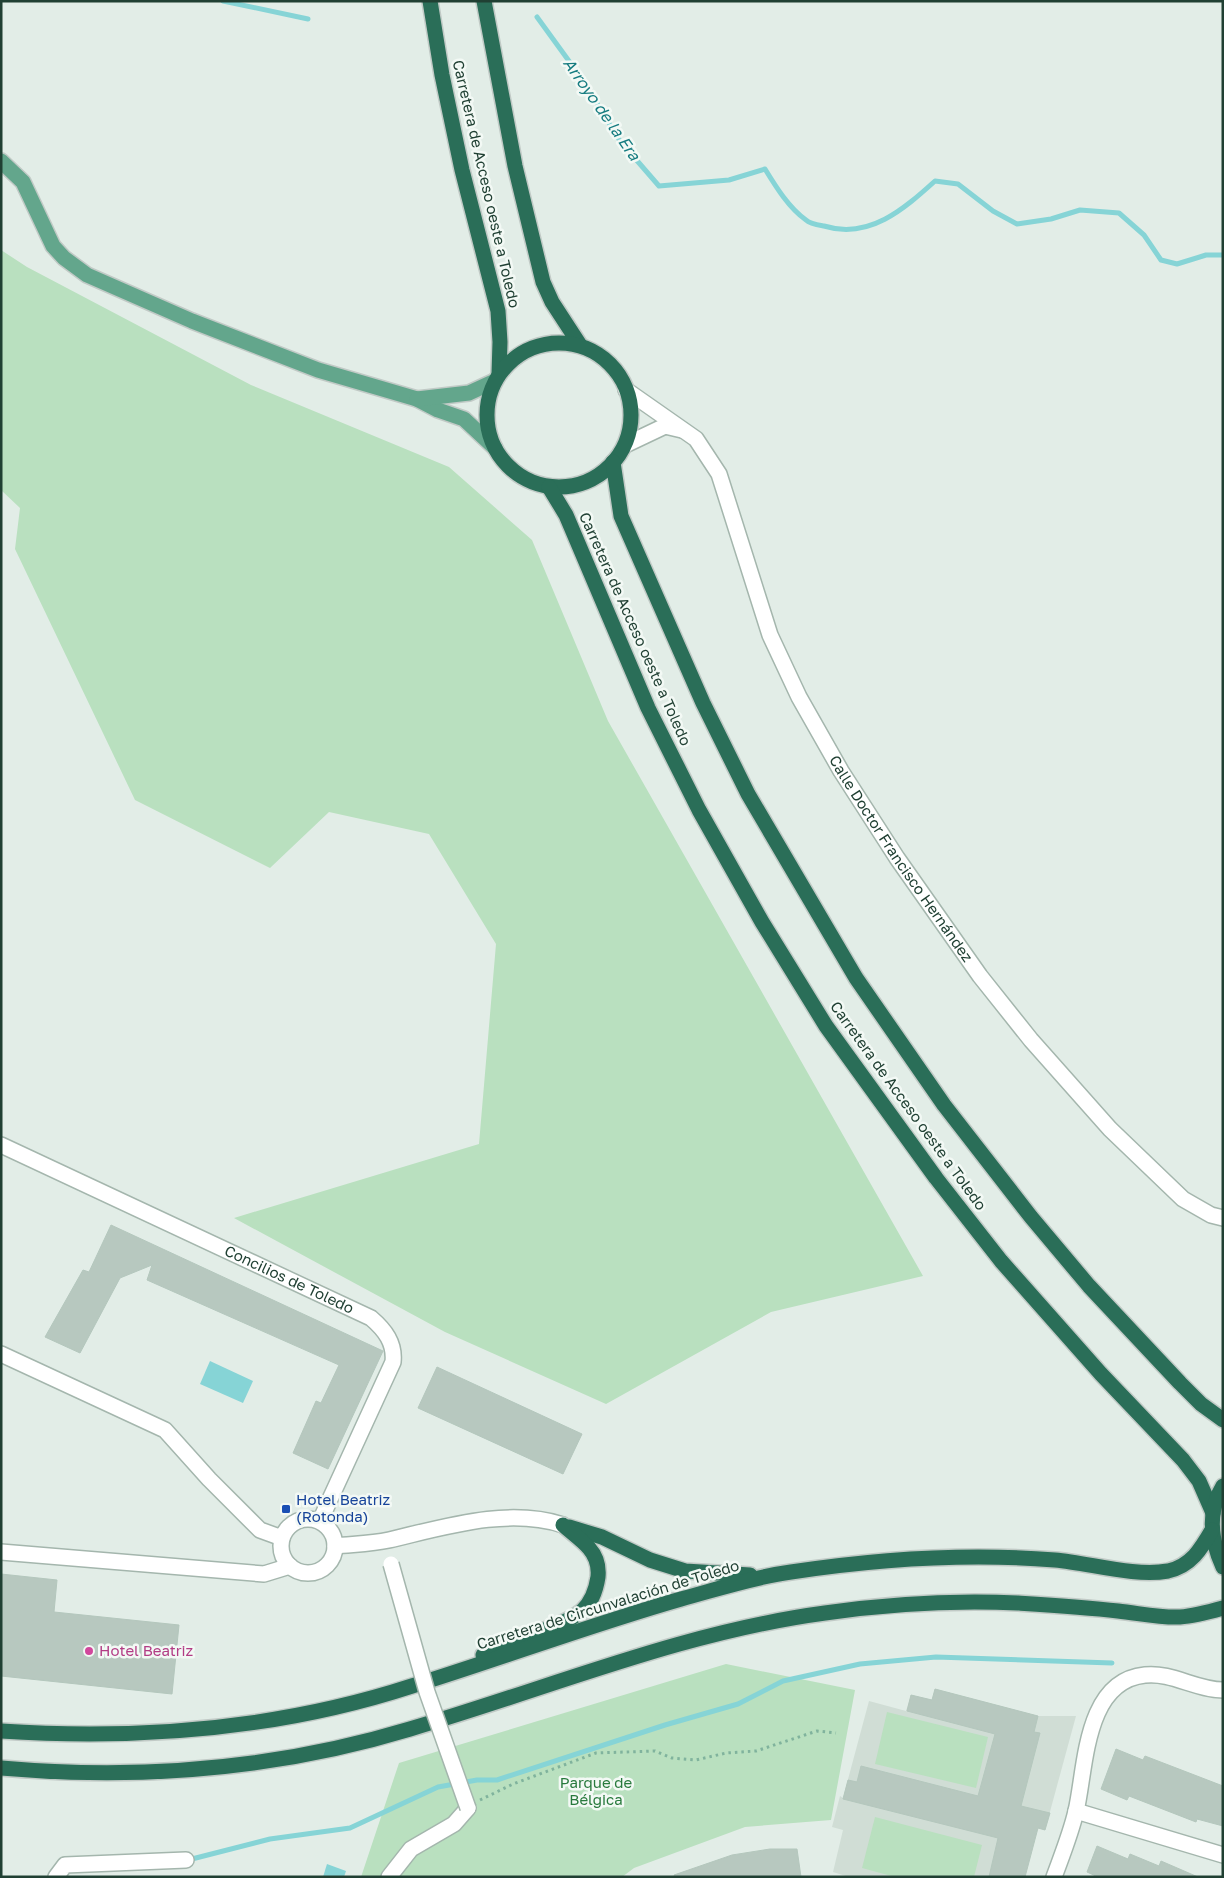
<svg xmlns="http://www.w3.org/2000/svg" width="1224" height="1878" font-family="'Golos Text',sans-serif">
	<rect width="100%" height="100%" fill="#e2ede7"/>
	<polygon fill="#d0ddd5" points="935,1689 1038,1716 1076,1716 1045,1830 1023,1823 1025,1877 849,1877 833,1872 843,1830 832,1827 840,1796 843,1798 869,1701 906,1711 911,1695 932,1700"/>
	<g fill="#b9e0bf">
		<polygon points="1,250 27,267 251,385 449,467 532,540 608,721 923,1276 771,1312 606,1404 445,1332 234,1218 479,1144 496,944 429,834 329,812 270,868 135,800 15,549 20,508 1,490"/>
		<polygon points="726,1664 855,1690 831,1820 745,1827 634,1868 622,1877 361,1877 399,1763"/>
		<polygon points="887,1712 988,1737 976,1788 875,1764"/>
		<polygon points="875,1817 982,1845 974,1877 895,1877 862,1868"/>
	</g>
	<g fill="#86d4d6">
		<polygon points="210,1361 253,1381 243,1403 200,1384"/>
		<polygon points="327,1864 346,1871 344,1877 323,1877"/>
	</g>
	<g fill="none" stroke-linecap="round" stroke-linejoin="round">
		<g stroke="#86d4d6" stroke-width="5">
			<polyline points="223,1 308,19"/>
			<path d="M537,17L582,79L620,141L659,186L729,180L765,169C776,187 789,208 806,220C810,224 818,225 824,226C869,240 904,209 935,181L958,184L993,211L1017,224L1051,219L1080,210L1119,213L1144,235L1161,260L1177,264L1206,255H1223"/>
			<polyline points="188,1860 270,1839 350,1828 438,1787 477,1780 497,1780 665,1725 738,1704 783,1681 860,1664 936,1657 1112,1663"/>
		</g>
	</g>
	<g fill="#b7c8bf" stroke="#b4c7bd">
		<polygon points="111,1225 383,1351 328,1469 293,1453 316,1401 321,1403 339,1365 147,1280 152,1265 120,1278 80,1353 45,1337 83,1270 89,1272"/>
		<polygon points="437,1367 582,1434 563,1474 418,1408"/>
		<polygon points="1,1574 57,1580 54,1612 179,1625 172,1694 1,1676"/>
		<polygon points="935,1689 1038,1716 1034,1732 1040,1733 1021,1806 1050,1813 1045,1830 1038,1828 1025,1877 989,1877 998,1838 843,1799 848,1780 857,1782 861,1766 978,1796 995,1734 907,1711 911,1695 932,1700"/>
		<polygon points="1116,1749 1143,1760 1145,1756 1223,1786 1223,1826 1197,1819 1196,1822 1129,1796 1127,1800 1101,1789"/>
		<polygon points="1097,1846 1128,1859 1130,1854 1159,1866 1161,1861 1198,1877 1098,1877 1087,1872"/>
		<polygon points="770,1849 797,1849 801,1877 675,1877 674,1875 732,1855"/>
	</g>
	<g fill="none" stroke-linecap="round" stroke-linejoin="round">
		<g stroke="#a4b6ad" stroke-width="18">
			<g id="street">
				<path id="s1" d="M626,390L696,439L719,474L770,635L799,697L841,771L897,858L980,976L1031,1040L1110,1129L1183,1199L1211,1215L1223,1218"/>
				<polyline points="625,445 665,426 682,430"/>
				<path id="s2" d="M1,1145L371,1318C385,1330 395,1343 393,1362L320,1521"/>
				<polyline points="1,1354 165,1430 209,1479 260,1530 282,1538"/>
				<circle cx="308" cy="1546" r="27"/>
				<path d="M335,1546C353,1544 371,1544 389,1540C445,1527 507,1507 563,1525"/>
				<polyline points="1,1552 264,1574 290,1566"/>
				<polyline points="1076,1811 1223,1855"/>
				<polyline points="56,1877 65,1865 186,1860"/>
				<polyline points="389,1877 411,1849 454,1824 468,1808"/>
				<path d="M1054,1877C1062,1855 1071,1833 1076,1811C1086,1769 1084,1681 1145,1675C1172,1672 1196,1690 1223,1690"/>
			</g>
		</g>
		<g stroke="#c1cac6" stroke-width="18">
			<g id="primary">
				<polyline points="1,161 23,182 53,246 64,258 87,275 192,321 318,370 417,399 438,410 464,419 495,448"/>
				<polyline points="417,399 469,393 495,381"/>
			</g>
		</g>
		<g stroke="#c1cac6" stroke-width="18">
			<g id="highway">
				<polyline points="430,1 442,75 462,170 498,311 500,342 499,374"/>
				<polyline points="484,1 515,166 543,282 552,302 580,345"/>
				<circle cx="559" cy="415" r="72"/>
				<polyline points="613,462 621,516 703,703 748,794 856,978 944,1105 1031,1217 1089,1286 1180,1383 1201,1404 1223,1420"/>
				<polyline points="549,487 566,515 648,708 699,810 762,922 826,1026 936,1178 1001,1261 1101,1374 1183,1460 1199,1481 1213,1513"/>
				<path d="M1223,1486C1207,1512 1211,1541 1223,1567"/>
				<polyline points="569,1527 602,1537 650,1560 685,1571 750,1575"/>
				<path d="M483,1655C510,1639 560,1629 582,1611C592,1602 596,1590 598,1577C599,1567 596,1556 589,1548C582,1540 572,1533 563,1525"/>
				<path d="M1,1731C139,1740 280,1729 412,1686C502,1658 590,1625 681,1599C718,1589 754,1577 791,1572C877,1559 969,1553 1055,1560C1090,1563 1134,1577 1168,1571C1191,1566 1201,1549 1212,1530"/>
				<path d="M1,1768C138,1780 278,1769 410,1729C547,1689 682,1632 825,1613C888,1604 954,1600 1018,1603C1051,1605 1085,1607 1118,1611C1138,1613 1160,1618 1180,1617C1195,1616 1209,1612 1223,1608"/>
			</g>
		</g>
		<polyline stroke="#80b39d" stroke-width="3" stroke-dasharray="2.5 4" stroke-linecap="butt" points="480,1800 513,1784 596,1753 655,1751 672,1758 696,1760 726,1753 756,1751 817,1731 836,1733"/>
		<use href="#street" stroke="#fff" stroke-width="15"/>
		<use href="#primary" stroke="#63a68c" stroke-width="15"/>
		<use href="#highway" stroke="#2a6e58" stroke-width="15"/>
		<g stroke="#a4b6ad" stroke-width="18" stroke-linecap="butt">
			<polyline id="street-bridge" points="391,1564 427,1692 468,1808"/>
		</g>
		<use href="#street-bridge" stroke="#fff" stroke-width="15"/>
	</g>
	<rect fill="#1a4fb4" stroke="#f3f9f5" stroke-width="2" x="281" y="1504" width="10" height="10" rx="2.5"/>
	<circle fill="#d1479c" stroke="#f3f9f5" stroke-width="2" cx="89" cy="1651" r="5"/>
	<g text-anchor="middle" stroke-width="5" stroke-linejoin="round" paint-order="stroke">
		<g font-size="15" fill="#204033" stroke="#f3f9f5">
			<text transform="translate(486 184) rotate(77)" y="5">Carretera de Acceso oeste a Toledo</text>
			<text transform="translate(635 629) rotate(66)" y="5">Carretera de Acceso oeste a Toledo</text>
			<text dy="5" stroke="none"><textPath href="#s1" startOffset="556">Calle Doctor Francisco Hernández</textPath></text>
			<text transform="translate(908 1106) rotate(54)" y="5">Carretera de Acceso oeste a Toledo</text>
			<text dy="5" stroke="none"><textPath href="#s2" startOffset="318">Concilios de Toledo</textPath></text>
			<text transform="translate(608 1605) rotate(-17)" y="5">Carretera de Circunvalación de Toledo</text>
		</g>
		<g font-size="15" fill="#164399" stroke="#f3f9f5" text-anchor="start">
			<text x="296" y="1505">Hotel Beatriz<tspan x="296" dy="17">(Rotonda)</tspan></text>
		</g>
		<g font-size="15" fill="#b23c85" stroke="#f3f9f5" text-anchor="start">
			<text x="99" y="1656">Hotel Beatriz</text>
		</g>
		<g font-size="15" fill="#287a3d" stroke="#f3f9f5">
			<text x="596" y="1788">Parque de<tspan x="596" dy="17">Bélgica</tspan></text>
		</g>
		<g font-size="16" font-style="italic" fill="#167c80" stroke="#f3f9f5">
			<text transform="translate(602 109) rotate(55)" y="6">Arroyo de la Era</text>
		</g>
	</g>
	<rect width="1224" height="1878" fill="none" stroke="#204033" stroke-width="5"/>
</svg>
